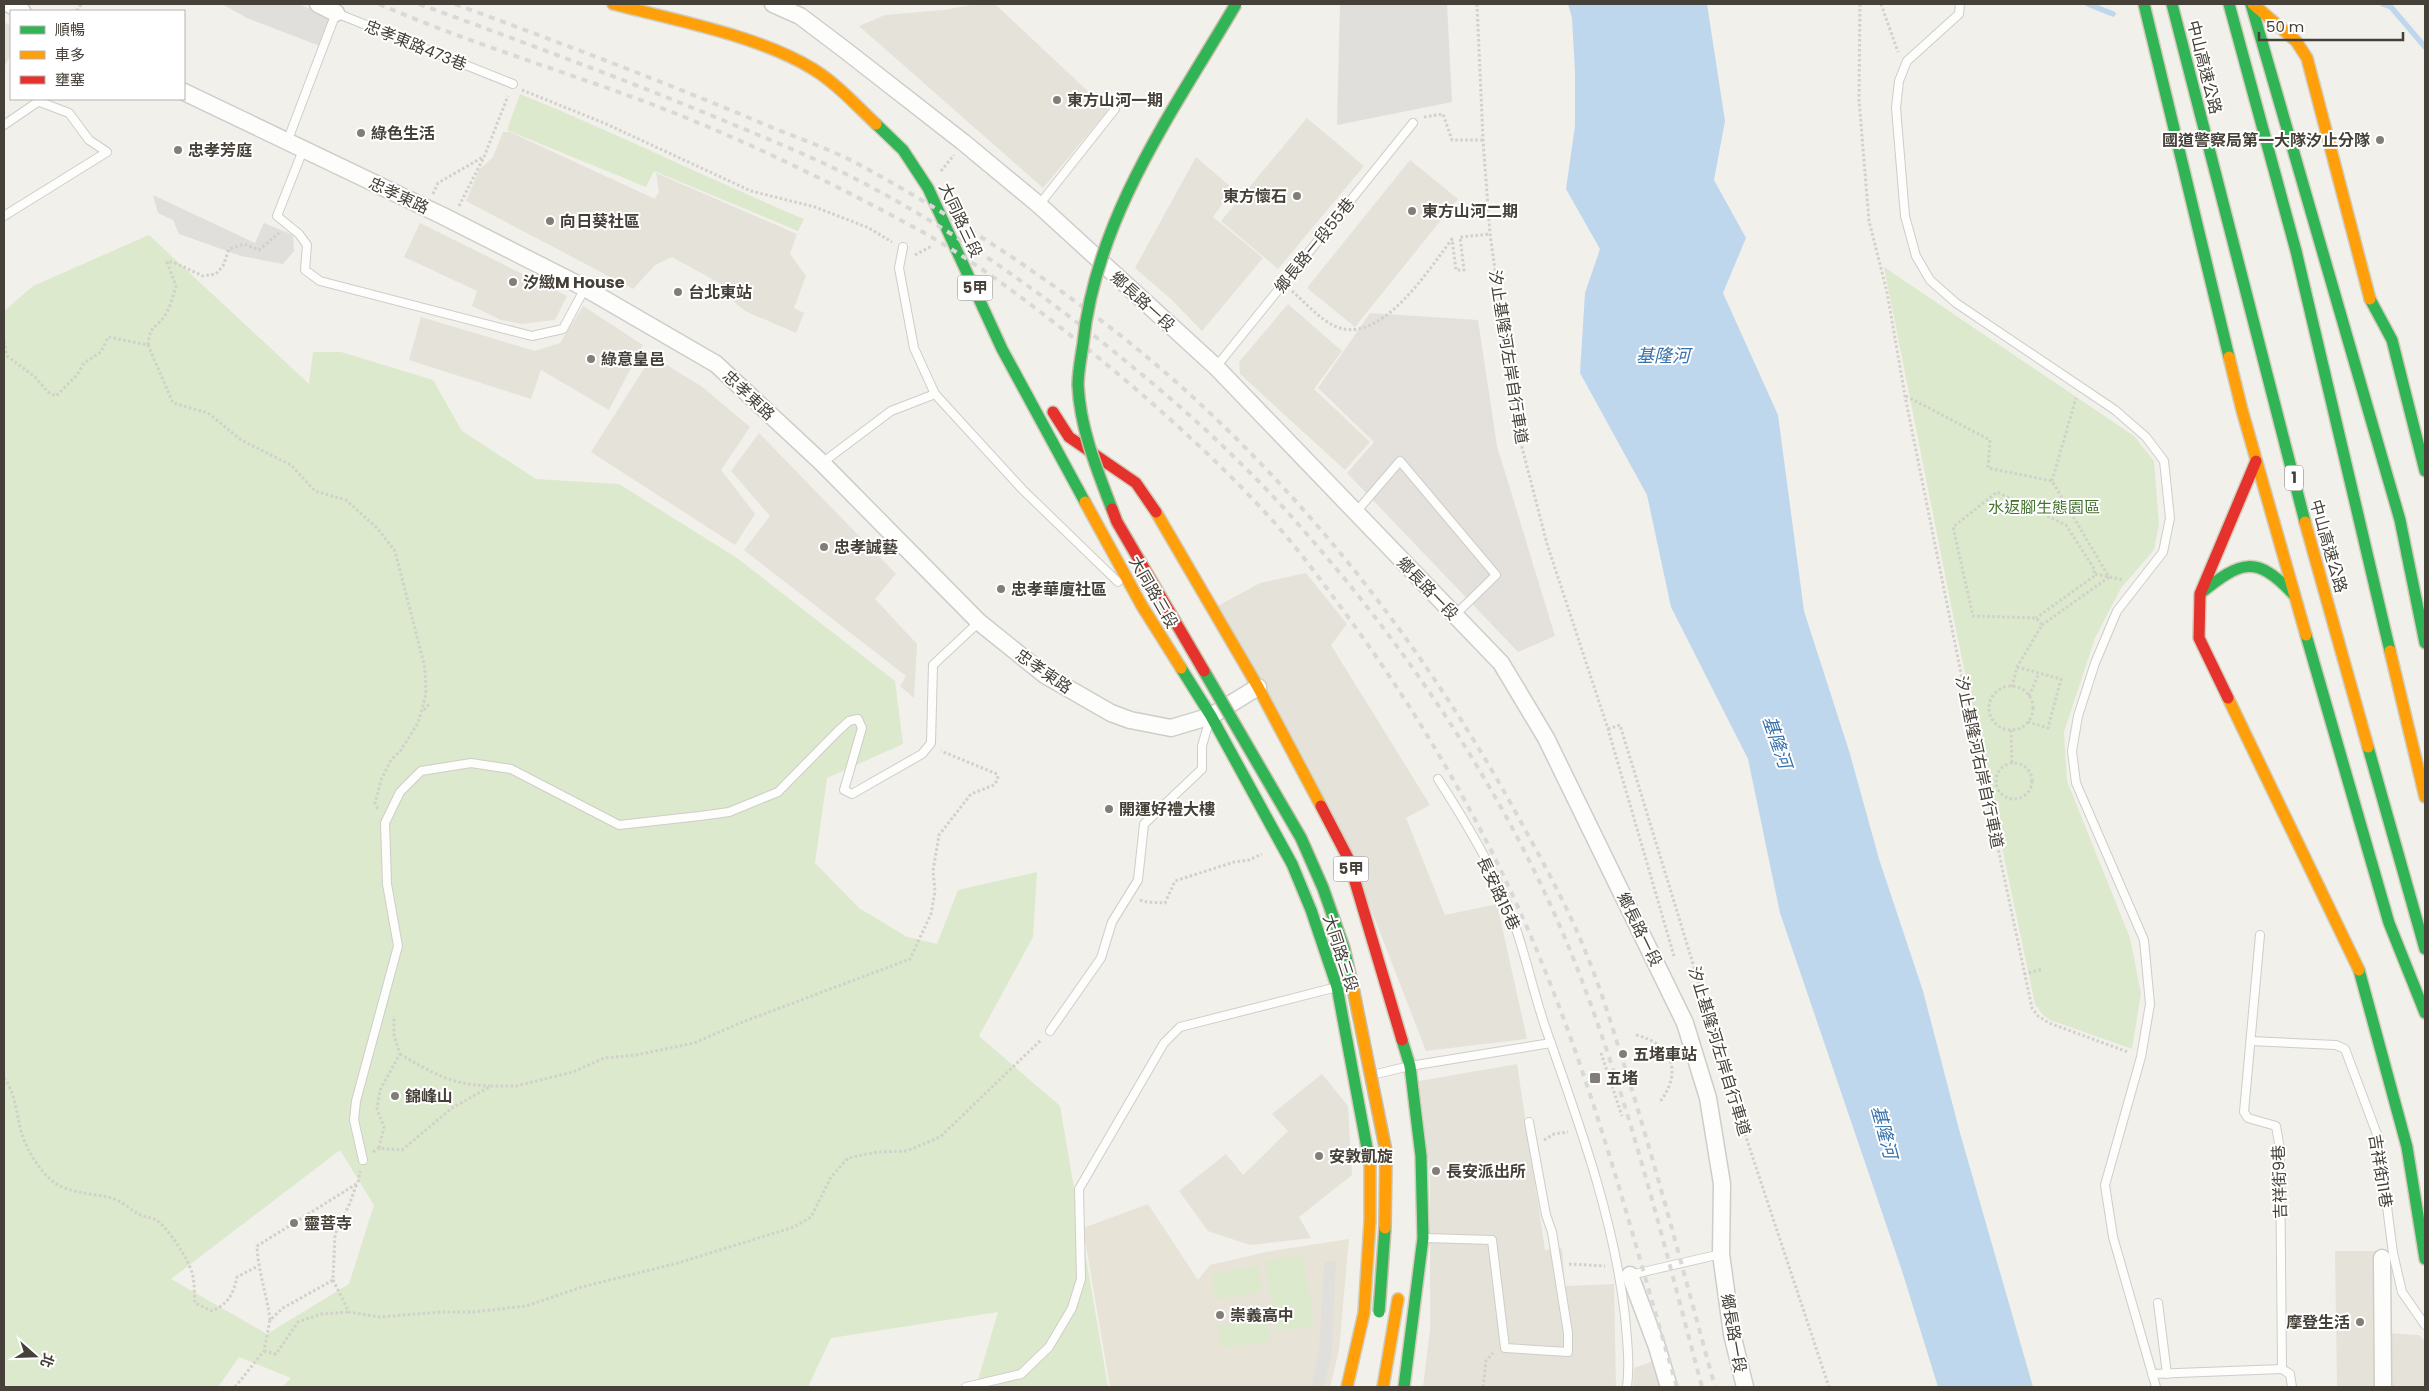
<svg xmlns="http://www.w3.org/2000/svg" width="2429" height="1391" font-family="Poppins,'Noto Sans TC',sans-serif">
	<rect width="100%" height="100%" fill="#f1f0eb"/>
	<g fill="#e5e2d9">
		<polygon points="977,4 995,4 1108,110 1043,188 859,26 885,15 943,10"/>
		<polygon points="4,22 11,26 11,54 4,68"/>
		<polygon points="1307,118 1364,166 1278,269 1221,221"/>
		<polygon points="503,132 510,132 655,199 659,192 656,173 797,234 790,254 806,276 794,308 804,313 796,333 745,311 727,296 721,284 672,257 655,265 633,289 466,201 479,170 493,157"/>
		<polygon points="1196,157 1233,189 1213,217 1263,258 1202,331 1171,299 1135,268"/>
		<polygon points="1410,160 1458,199 1355,327 1307,288"/>
		<polygon points="420,223 567,296 555,320 522,324 501,320 472,306 477,291 404,257"/>
		<polygon points="1288,304 1342,351 1314,389 1370,442 1345,470 1240,374 1239,362"/>
		<polygon points="583,306 643,345 609,410 541,370 531,399 409,360 421,317 535,351 560,343"/>
		<polygon points="652,356 701,386 750,427 721,470 755,514 735,545 591,452"/>
		<polygon points="759,433 896,574 875,599 917,644 914,698 900,686 906,676 744,550 770,516 731,471"/>
		<polygon points="1306,573 1347,624 1331,645 1430,805 1406,818 1445,915 1497,904 1527,1039 1426,1051 1343,837 1216,607 1260,583"/>
		<polygon points="1517,1064 1545,1250 1562,1248 1565,1286 1614,1284 1616,1387 1423,1387 1430,1329 1430,1173 1419,1081"/>
		<polygon points="1322,1074 1348,1106 1352,1175 1299,1217 1311,1238 1250,1245 1208,1231 1179,1191 1226,1154 1243,1175 1288,1131 1272,1114"/>
		<polygon points="2335,1251 2385,1251 2386,1333 2419,1335 2425,1341 2425,1387 2337,1387"/>
		<polygon points="1656,1360 1662,1387 1633,1387 1634,1368"/>
	</g>
	<polygon fill="#e4e1dc" points="1370,313 1478,320 1497,446 1555,636 1518,652 1347,473 1374,442 1318,388"/>
	<polygon fill="#e7e3d7" points="1148,1204 1198,1280 1210,1265 1266,1252 1349,1239 1339,1350 1330,1387 1110,1387 1083,1228"/>
	<g fill="#dce9cd" fill-rule="evenodd">
		<path d="M520,94C616,133 709,179 804,219L798,231L654,171L646,187L507,130Z"/>
		<path d="M149,235L309,384L313,352H341L433,380L462,431L536,479L619,484L737,558L895,681L903,744L827,778L815,863L859,908L907,937L937,944L958,890L1037,872L1033,937L979,1036L1060,1106L1108,1387H976L998,1312L831,1338L808,1387H282L291,1378L239,1357L218,1387H4V311L33,286ZM340,1150L374,1205L349,1284L267,1334L171,1279Z"/>
		<polygon points="1884,267 2134,436 2154,461 2159,524 2154,550 2121,588 2095,638 2064,732 2067,781 2130,938 2141,993 2132,1049 2050,1020 2042,1014 2035,1004 1956,630"/>
		<polygon points="1303,1255 1314,1325 1276,1331 1265,1261"/>
		<polygon points="1258,1266 1262,1292 1216,1299 1211,1274"/>
		<polygon points="1267,1319 1270,1341 1221,1348 1218,1326"/>
	</g>
	<g fill="#e0dfdb">
		<polygon points="222,4 299,4 330,17 320,46 247,18"/>
		<polygon points="1340,4 1447,4 1452,102 1337,125"/>
		<polygon points="153,195 255,243 264,223 293,235 294,251 283,264 241,256 179,234 173,220 158,213"/>
		<polygon points="1336,1260 1332,1353 1324,1387 1311,1387 1319,1351 1324,1263"/>
	</g>
	<polygon fill="#bfd7ec" points="1568,4 1707,4 1725,121 1714,180 1746,238 1723,293 1778,415 1804,611 1850,754 1879,859 1923,991 1960,1133 2033,1387 1938,1387 1902,1271 1780,913 1748,759 1671,607 1647,495 1580,373 1585,293 1600,249 1566,189 1575,126 1575,72 1572,18"/>
	<g fill="none" stroke-linecap="round" stroke-linejoin="round">
		<g stroke="#bfd7ec" stroke-width="5.5">
			<polyline points="2088,4 2113,14"/>
			<polyline points="2383,4 2391,7 2425,47"/>
		</g>
		<g stroke="#cfcdc9" stroke-width="10">
			<g id="lane">
				<polyline points="1960,4 1959,14 1907,61 1899,81 1896,108 1905,216 1916,256 1930,280 1956,303 2115,410 2146,437 2164,461 2170,518 2163,552 2117,611 2095,663 2078,716 2072,751 2076,783 2144,940 2150,1004 2141,1057 2105,1185 2113,1237 2156,1387"/>
				<polyline points="4,125 42,99"/>
				<polyline points="287,142 336,13 513,84"/>
				<polyline points="303,150 277,216 299,234 307,245 305,270 320,281 532,336 563,329 585,288"/>
				<polyline points="1039,205 1115,109"/>
				<polyline points="4,216 107,152 89,140 69,113 40,102"/>
				<polyline points="1216,367 1413,123"/>
				<polyline points="935,394 1023,490 1118,582"/>
				<polyline points="822,463 891,411 935,394 914,348 899,268 903,247"/>
				<polyline points="1356,512 1400,461 1496,575 1455,615"/>
				<path d="M1438,779C1462,816 1489,861 1506,901C1524,944 1532,991 1548,1035C1580,1126 1614,1219 1625,1316C1627,1339 1630,1363 1627,1387"/>
				<polyline points="2260,935 2244,1112 2248,1118 2276,1126 2280,1149 2282,1369 2290,1374 2292,1387"/>
				<polyline points="1050,1031 1101,958 1112,922 1138,880 1144,824 1202,769 1202,746 1208,725"/>
				<polyline points="2251,1041 2336,1045 2345,1049 2378,1137 2393,1253 2402,1292 2425,1325"/>
				<polyline points="1376,1074 1410,1066 1551,1043"/>
				<polyline points="363,1160 354,1120 356,1101 398,946 387,884 385,823 400,792 421,771 471,763 511,769 619,825 700,816 729,812 778,792 837,732 849,721 858,719 862,728 844,790 852,794 922,754 931,743 933,665 979,622"/>
				<polyline points="1425,1238 1492,1240 1505,1348 1568,1352 1568,1333 1552,1232 1546,1215 1529,1122"/>
				<polyline points="1630,1275 1721,1254"/>
				<polyline points="2158,1303 2167,1374"/>
				<polyline points="2152,1374 2282,1369"/>
				<polyline points="966,1387 1021,1374 1049,1347 1072,1308 1081,1279 1079,1189 1164,1043 1180,1027 1333,988"/>
			</g>
		</g>
		<g stroke="#cfcdc9" stroke-width="19">
			<g id="street">
				<polyline points="9,4 22,11"/>
				<polyline points="318,4 336,13"/>
				<polyline points="773,4 800,16 845,50 963,142 1039,205 1216,367 1501,663 1546,738 1685,1023 1708,1098 1722,1184 1721,1254 1732,1334 1745,1387"/>
				<polyline points="184,92 443,216 585,288 716,364 822,463 979,622 1045,675 1111,713 1130,720 1171,728 1211,716 1258,687"/>
				<polyline points="2382,1258 2383,1387"/>
				<polyline points="1630,1275 1657,1347 1669,1387"/>
			</g>
		</g>
		<g stroke="#d2ccba" stroke-width="14">
			<g id="fast">
				<polyline points="2144,4 2229,357"/>
				<polyline points="2172,4 2305,522"/>
				<polyline points="2229,4 2296,251 2390,651"/>
				<polyline points="2251,4 2400,520 2425,643"/>
				<polyline points="876,124 903,150 928,188 1002,349 1085,502"/>
				<polyline points="2370,299 2392,340 2425,471"/>
				<path d="M2201,593C2241,561 2256,554 2294,595"/>
				<polyline points="2306,635 2389,923 2425,1013"/>
				<polyline points="1181,668 1211,716 1292,864 1311,910 1337,987 1370,1164"/>
				<polyline points="2368,747 2425,949"/>
				<polyline points="2359,970 2407,1147 2425,1259"/>
				<polyline points="1402,1040 1410,1066 1421,1156 1423,1238 1404,1387"/>
			</g>
		</g>
		<g stroke="#d2ccba" stroke-width="14">
			<g id="slow">
				<path d="M613,4C674,20 760,36 813,69C836,83 856,105 876,124"/>
				<polyline points="2253,4 2296,41 2307,58 2370,299"/>
				<polyline points="2229,357 2242,410 2306,635"/>
				<polyline points="1085,502 1142,606 1181,668"/>
				<polyline points="1156,512 1258,687 1321,806"/>
				<polyline points="2305,522 2368,747"/>
				<polyline points="2390,651 2425,797"/>
				<polyline points="2228,698 2359,970"/>
				<polyline points="1347,1387 1364,1313 1370,1221 1370,1164"/>
				<polyline points="1383,1387 1398,1299"/>
			</g>
		</g>
		<g stroke="#d2ccba" stroke-width="14">
			<g id="jam">
				<polyline points="1053,412 1069,437 1136,483 1156,512"/>
				<polyline points="2228,698 2199,638 2200,594 2256,461"/>
				<polyline points="1321,806 1348,858 1402,1040"/>
			</g>
		</g>
		<g stroke="#d1d0ca" stroke-width="3" stroke-dasharray="2.5 2.5" stroke-linecap="butt">
			<polyline points="1477,4 1483,140 1490,234 1517,428 1547,544 1608,729 1674,956"/>
			<polyline points="1860,4 1859,100 1869,221 1887,292 1905,396 1965,693 2032,1008 2038,1016 2049,1023 2128,1052"/>
			<polyline points="1881,4 1898,52"/>
			<polyline points="77,11 81,4"/>
			<polyline points="522,90 604,123 751,191 815,207 869,228 892,242"/>
			<polyline points="1424,117 1443,114 1452,140 1483,140"/>
			<polyline points="941,171 954,155"/>
			<polyline points="433,194 438,183 483,157"/>
			<polyline points="459,206 484,157 508,96"/>
			<polyline points="915,255 932,246"/>
			<path d="M1292,291C1306,303 1325,326 1344,329C1386,337 1430,268 1452,239L1456,270H1464L1460,237L1490,234"/>
			<polyline points="4,341 7,356 35,377 48,392 56,396 77,375 84,363 101,352 108,337 148,345 173,403 208,413 241,440 291,465 315,491 346,500 378,529 395,551 425,668 426,694 418,723 401,750 391,760 381,780 375,803 378,809"/>
			<path d="M148,345C150,325 154,330 164,317C170,309 173,295 176,286L167,262H173L203,276L216,274L223,266L229,249L244,244L259,250L279,233"/>
			<polyline points="1906,396 1990,440 1988,468 2052,481 2109,577 2042,625"/>
			<polyline points="2052,481 2076,398"/>
			<polyline points="2095,574 2124,580"/>
			<polyline points="2017,667 2061,679 2048,728 2028,722"/>
			<circle cx="2011" cy="708" r="22"/>
			<polyline points="2012,687 2017,667 2042,625 2036,618 1973,616 1953,527 1997,492 2066,525 2095,570 2093,577 2036,618"/>
			<polyline points="2029,696 2039,673"/>
			<polyline points="424,710 430,703"/>
			<polyline points="1608,729 1620,725 1746,1137 1829,1387"/>
			<polyline points="2011,730 2012,763"/>
			<circle cx="2014" cy="781" r="18"/>
			<polyline points="1140,900 1147,902 1165,903 1175,881 1234,862 1249,860 1262,854"/>
			<polyline points="2024,974 2043,969"/>
			<path d="M1636,1035C1673,1044 1683,1073 1659,1103"/>
			<polyline points="1601,1053 1622,1116"/>
			<path d="M400,1054C432,1073 452,1085 490,1086"/>
			<path d="M4,1078C16,1094 16,1113 21,1131C26,1148 36,1165 48,1177C63,1193 88,1193 108,1197C119,1199 129,1208 138,1214C144,1217 150,1217 156,1220C167,1226 189,1260 192,1273C195,1282 194,1293 195,1303L212,1311C229,1303 233,1295 237,1277L258,1266"/>
			<polyline points="1544,1140 1554,1134 1568,1132"/>
			<polyline points="379,1148 384,1127 377,1109 380,1090 400,1054 394,1035 394,1016"/>
			<polyline points="373,1152 379,1148 402,1150 452,1108 491,1086 516,1086 573,1072 604,1058 636,1055 694,1043 740,1023 910,959 931,914 935,891 933,871 939,835 971,794 994,785 998,779 997,774 941,751"/>
			<polyline points="1569,1264 1605,1266"/>
			<polyline points="333,1280 349,1312 379,1317 441,1312 473,1312 526,1306 582,1287 678,1263 794,1227 811,1217 831,1177 848,1158 877,1152 907,1151 940,1137 1041,1040"/>
			<path d="M270,1320C267,1295 258,1271 257,1246L358,1183L360,1171"/>
			<polyline points="264,1351 276,1354 298,1322 321,1314 349,1312"/>
			<polyline points="235,1387 264,1351 270,1320 283,1308 333,1280 335,1234 350,1203 357,1183"/>
			<polyline points="1483,1387 1486,1361 1493,1353"/>
		</g>
		<use href="#lane" stroke="#fdfdfc" stroke-width="8"/>
		<use href="#street" stroke="#fdfdfc" stroke-width="16"/>
		<use href="#fast" stroke="#30b455" stroke-width="11"/>
		<use href="#slow" stroke="#ff9f0a" stroke-width="11"/>
		<use href="#jam" stroke="#e5322d" stroke-width="11"/>
		<g stroke="#d9d9d8" stroke-width="4" stroke-dasharray="6 6" stroke-linecap="butt">
			<path d="M379,4C462,40 550,67 635,98C733,134 827,180 919,230C977,262 1032,305 1084,346C1147,397 1208,451 1263,510C1295,544 1323,583 1351,621C1430,730 1496,847 1546,973C1600,1107 1636,1249 1677,1387"/>
			<path d="M419,4C520,41 621,78 720,119C763,137 806,154 848,175C935,219 1015,274 1092,334C1142,374 1191,414 1236,459C1275,496 1310,537 1344,578C1441,697 1524,830 1579,973C1631,1108 1665,1248 1702,1387"/>
			<path d="M455,4C555,41 654,78 752,119C788,135 827,147 862,166C951,215 1039,272 1120,335C1284,465 1423,640 1522,824C1544,864 1567,906 1584,948C1601,988 1613,1030 1626,1071C1659,1176 1686,1282 1715,1387"/>
		</g>
		<g stroke="#c7bea8" stroke-width="14" stroke-linecap="butt">
			<g id="fast-bridge">
				<path d="M1112,509C1097,470 1080,428 1078,385C1078,372 1081,357 1083,344C1096,217 1173,111 1236,4"/>
				<polyline points="1204,671 1301,838 1323,888 1344,948 1353,988"/>
				<polyline points="1379,1312 1385,1228"/>
			</g>
		</g>
		<g stroke="#c7bea8" stroke-width="14" stroke-linecap="butt">
			<polyline id="slow-bridge" points="1353,988 1386,1151 1385,1228"/>
		</g>
		<g stroke="#c7bea8" stroke-width="14" stroke-linecap="butt">
			<polyline id="jam-bridge" points="1112,509 1117,522 1204,671"/>
		</g>
		<use href="#fast-bridge" stroke="#30b455" stroke-width="11"/>
		<use href="#slow-bridge" stroke="#ff9f0a" stroke-width="11"/>
		<use href="#jam-bridge" stroke="#e5322d" stroke-width="11"/>
	</g>
	<g fill="#827e77" stroke="#fff" stroke-width="2">
		<circle cx="1057" cy="100" r="5"/>
		<circle cx="361" cy="133" r="5"/>
		<circle cx="2380" cy="140" r="5"/>
		<circle cx="178" cy="150" r="5"/>
		<circle cx="1297" cy="196" r="5"/>
		<circle cx="1412" cy="211" r="5"/>
		<circle cx="550" cy="221" r="5"/>
		<circle cx="513" cy="282" r="5"/>
		<circle cx="678" cy="292" r="5"/>
		<circle cx="591" cy="359" r="5"/>
		<circle cx="824" cy="547" r="5"/>
		<circle cx="1001" cy="589" r="5"/>
		<circle cx="1109" cy="809" r="5"/>
		<circle cx="1623" cy="1054" r="5"/>
		<rect x="1589" y="1072" width="12" height="12" rx="2.5"/>
		<circle cx="395" cy="1096" r="5"/>
		<circle cx="1319" cy="1156" r="5"/>
		<circle cx="1436" cy="1171" r="5"/>
		<circle cx="294" cy="1223" r="5"/>
		<circle cx="1220" cy="1315" r="5"/>
		<circle cx="2360" cy="1322" r="5"/>
	</g>
	<g text-anchor="middle" stroke-width="4" stroke-linejoin="round" paint-order="stroke">
		<g fill="#fff" stroke="#7e7a74" stroke-width="1">
			<rect x="957.5" y="275.5" width="35" height="25" rx="4"/>
			<rect x="2285" y="465.5" width="18" height="25" rx="4"/>
			<rect x="1333.5" y="856.5" width="35" height="25" rx="4"/>
		</g>
		<g font-size="15" font-weight="bold" fill="#464138">
			<text x="975" y="293">5甲</text>
			<text x="2294" y="483">1</text>
			<text x="1351" y="874">5甲</text>
		</g>
		<g font-size="16" fill="#464138" stroke="#fff">
			<text transform="translate(416 45) rotate(22)" y="6">忠孝東路473巷</text>
			<text transform="translate(2205 67) rotate(76)" y="6">中山高速公路</text>
			<text transform="translate(399 195) rotate(25)" y="6">忠孝東路</text>
			<text transform="translate(961 220) rotate(65)" y="6">大同路三段</text>
			<text transform="translate(1314 245) rotate(-51)" y="6">鄉長路一段55巷</text>
			<text transform="translate(1143 301) rotate(42)" y="6">鄉長路一段</text>
			<text transform="translate(1509 357) rotate(81)" y="6">汐止基隆河左岸自行車道</text>
			<text transform="translate(749 395) rotate(43)" y="6">忠孝東路</text>
			<text transform="translate(2329 546) rotate(74)" y="6">中山高速公路</text>
			<text transform="translate(1428 588) rotate(46)" y="6">鄉長路一段</text>
			<text transform="translate(1154 592) rotate(60)" y="6">大同路三段</text>
			<text transform="translate(1044 671) rotate(35)" y="6">忠孝東路</text>
			<text transform="translate(1980 762) rotate(78)" y="6">汐止基隆河右岸自行車道</text>
			<text transform="translate(1499 893) rotate(65)" y="6">長安路15巷</text>
			<text transform="translate(1640 929) rotate(64)" y="6">鄉長路一段</text>
			<text transform="translate(1341 953) rotate(72)" y="6">大同路三段</text>
			<text transform="translate(1720 1051) rotate(73)" y="6">汐止基隆河左岸自行車道</text>
			<text transform="translate(2381 1171) rotate(81)" y="6">吉祥街11巷</text>
			<text transform="translate(2279 1182) rotate(-92)" y="6">吉祥街9巷</text>
			<text transform="translate(1734 1333) rotate(80)" y="6">鄉長路一段</text>
		</g>
		<g font-size="16" font-weight="bold" fill="#464138" stroke="#fff" text-anchor="start">
			<text x="1067" y="106">東方山河一期</text>
			<text x="371" y="139">綠色生活</text>
			<text x="2370" y="146" text-anchor="end">國道警察局第一大隊汐止分隊</text>
			<text x="188" y="156">忠孝芳庭</text>
			<text x="1287" y="202" text-anchor="end">東方懷石</text>
			<text x="1422" y="217">東方山河二期</text>
			<text x="560" y="227">向日葵社區</text>
			<text x="523" y="288">汐緻M House</text>
			<text x="688" y="298">台北東站</text>
			<text x="601" y="365">綠意皇邑</text>
			<text x="834" y="553">忠孝誠藝</text>
			<text x="1011" y="595">忠孝華廈社區</text>
			<text x="1119" y="815">開運好禮大樓</text>
			<text x="1633" y="1060">五堵車站</text>
			<text x="1606" y="1084">五堵</text>
			<text x="405" y="1102">錦峰山</text>
			<text x="1329" y="1162">安敦凱旋</text>
			<text x="1446" y="1177">長安派出所</text>
			<text x="304" y="1229">靈菩寺</text>
			<text x="1230" y="1321">崇義高中</text>
			<text x="2350" y="1328" text-anchor="end">摩登生活</text>
		</g>
		<g font-size="16" fill="#44742e" stroke="#fff">
			<text x="2044" y="513">水返腳生態園區</text>
		</g>
		<g font-size="18" font-style="italic" fill="#3872ab" stroke="#fff">
			<text x="1663" y="362">基隆河</text>
			<text transform="translate(1777 742) rotate(71)" y="6">基隆河</text>
			<text transform="translate(1884 1132) rotate(75)" y="6">基隆河</text>
		</g>
	</g>
	<rect width="2429" height="1391" fill="none" stroke="#464138" stroke-width="10"/>
	<rect x="10" y="10" width="175" height="90" fill="#ffffff" stroke="#b5b3af"/>
	<rect x="20" y="26" width="25" height="8" fill="#30b455" stroke="#b5b3af"/>
	<text x="55" y="35" font-size="15" fill="#464138">順暢</text>
	<rect x="20" y="51" width="25" height="8" fill="#ff9f0a" stroke="#b5b3af"/>
	<text x="55" y="60" font-size="15" fill="#464138">車多</text>
	<rect x="20" y="76" width="25" height="8" fill="#e5322d" stroke="#b5b3af"/>
	<text x="55" y="85" font-size="15" fill="#464138">壅塞</text>
	<g transform="translate(35 1356) rotate(110)" stroke="#ffffff" stroke-width="4" paint-order="stroke">
	<path d="M0-4L9 19L0 12L-9 19Z" fill="#464138"/>
	<text y="-8" font-size="14" font-weight="bold" text-anchor="middle" fill="#464138">北</text>
	</g>
	<path d="M2259 32v8h144v-8" fill="none" stroke="#464138" stroke-width="2.5"/>
	<text x="2266" y="32" font-size="15" fill="#464138" stroke="#ffffff" stroke-width="4" paint-order="stroke">50 m</text>
</svg>
